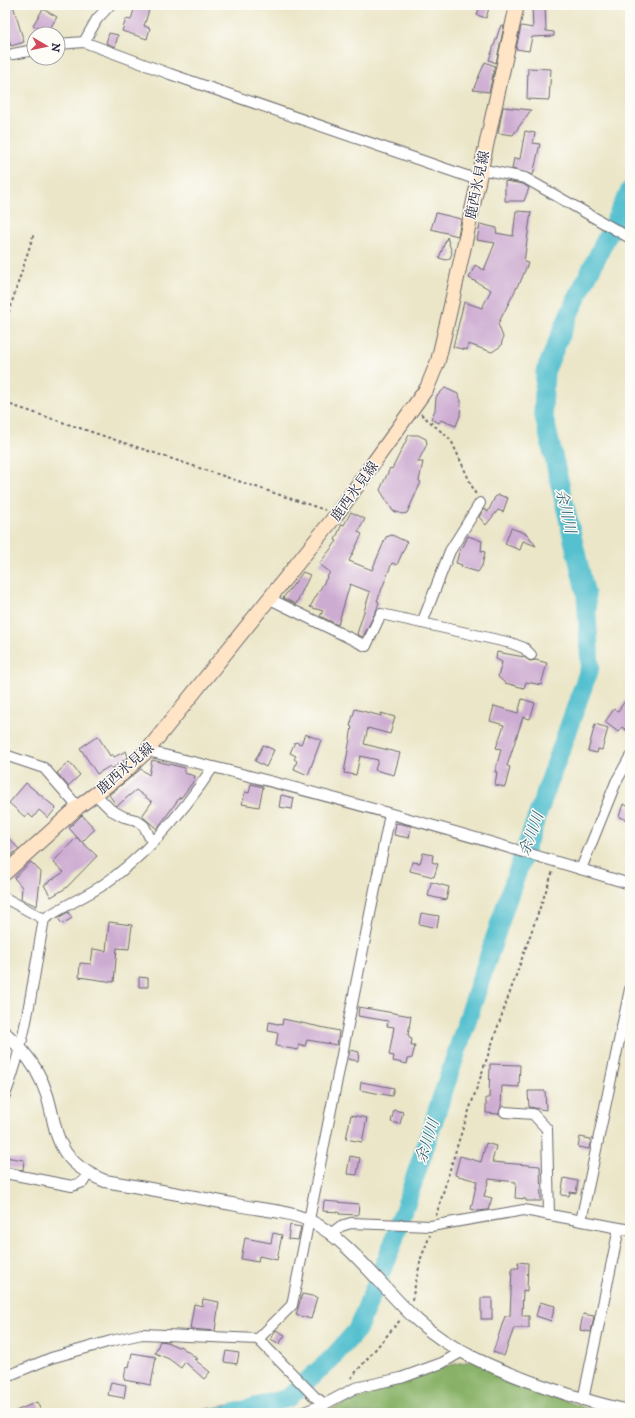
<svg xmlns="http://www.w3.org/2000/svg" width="635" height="1418" font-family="'IM FELL DW Pica','Noto Serif JP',serif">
	<rect width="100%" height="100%" fill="#fdfcf7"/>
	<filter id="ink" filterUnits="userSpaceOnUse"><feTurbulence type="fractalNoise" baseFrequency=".025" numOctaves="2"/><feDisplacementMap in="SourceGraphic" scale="8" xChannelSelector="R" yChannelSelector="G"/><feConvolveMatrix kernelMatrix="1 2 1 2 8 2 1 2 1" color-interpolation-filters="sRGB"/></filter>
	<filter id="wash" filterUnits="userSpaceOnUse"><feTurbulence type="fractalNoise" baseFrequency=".012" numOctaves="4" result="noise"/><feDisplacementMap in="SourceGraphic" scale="16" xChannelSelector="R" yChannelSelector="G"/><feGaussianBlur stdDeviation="0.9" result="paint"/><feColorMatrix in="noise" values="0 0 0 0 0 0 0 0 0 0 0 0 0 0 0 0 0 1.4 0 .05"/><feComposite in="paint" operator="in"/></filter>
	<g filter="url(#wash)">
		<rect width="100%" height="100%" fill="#ebe6c8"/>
		<polygon fill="#89b268" stroke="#566a52" points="481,1359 535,1389 585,1408 630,1413 320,1413 450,1365"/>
		<polygon fill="#55c0cf" stroke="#3c7185" points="287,1395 244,1413 131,1413 200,1410"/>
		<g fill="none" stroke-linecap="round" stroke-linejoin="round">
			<polyline stroke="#55c0cf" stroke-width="19" points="234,1413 288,1398 332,1358 357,1330 393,1243 507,901 590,667 586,595 543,412 545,372 570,312 630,190"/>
		</g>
		<g id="blocks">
			<g fill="#cdacd2">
				<polygon points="5,5 13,5 24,42 11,46 5,26"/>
				<polygon points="480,5 489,8 486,18 477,15"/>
				<polygon points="532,5 545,5 546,31 554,32 554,36 532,37 529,51 516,49 521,26 533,28"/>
				<polygon points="135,6 149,10 144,26 150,28 147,39 122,31 126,19 131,20"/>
				<polygon points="43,9 57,17 47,33 33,25"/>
				<polygon points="501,25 504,26 496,63 489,60"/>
				<polygon points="109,33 118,35 115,47 106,43"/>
				<polygon points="485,62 495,66 489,92 473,90"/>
				<polygon points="528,68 551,69 549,100 527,99"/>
				<polygon points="503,107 531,110 513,135 498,133"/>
				<polygon points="525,131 535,133 533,143 540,144 533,175 512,169 514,158 520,159"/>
				<polygon points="505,181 523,184 529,188 524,201 505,201"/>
				<polygon points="516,211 531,212 524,262 528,263 520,283 519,283 498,324 503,337 501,346 492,352 468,344 467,350 453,347 464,302 482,308 491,290 469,278 475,265 484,270 495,243 477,240 480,224 497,228 496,233 513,236"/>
				<polygon points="436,213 461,219 458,236 431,229"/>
				<polygon points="447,237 452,253 450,258 446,260 439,258"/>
				<polygon points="445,388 458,394 461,401 460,416 456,426 441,420 439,423 431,419 435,410 436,397"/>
				<polygon points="409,435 418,435 426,439 427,444 418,462 423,462 419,481 421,482 407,513 403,514 393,511 380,490 390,468 392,469"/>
				<polygon points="499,495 508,498 503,512 498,510 486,525 479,517 484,509 488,512 495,497"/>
				<polygon points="351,512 365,519 358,532 362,534 349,561 372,570 386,537 392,535 407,542 397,565 392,563 377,601 379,602 377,609 363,637 357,634 370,592 350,584 338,625 320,616 323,611 310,607 330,572 319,564 337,541 335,540 342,524 344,525"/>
				<polygon points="511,528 527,534 536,546 523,541 520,550 505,544"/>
				<polygon points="468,536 482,541 481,551 485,552 482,566 478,572 461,567 462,565 456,563 460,549 463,547"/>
				<polygon points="303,572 310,575 296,604 283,598"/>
				<polygon points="497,652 524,657 530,661 536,660 547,663 541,685 526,682 524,688 505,683 498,677 502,662 496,659"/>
				<polygon points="630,694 630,733 622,727 618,732 605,722 614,709 618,711"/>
				<polygon points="522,699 535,703 530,719 523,717 507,766 510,767 505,787 495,785 497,772 495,772 501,749 496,748 504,725 490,721 494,706 518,713"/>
				<polygon points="355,709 381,716 381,713 395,717 390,734 368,728 364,744 400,753 394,775 375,770 378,760 360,756 356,775 344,773 352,727 350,726"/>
				<polygon points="595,724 608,728 602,750 598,749 597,753 588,751"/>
				<polygon points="305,734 321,740 308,775 294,769 297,761 294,759 296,756 290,753 295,742 301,744"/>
				<polygon points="98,736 110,756 112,754 114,757 126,751 128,757 112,769 110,766 97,774 80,748"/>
				<polygon points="263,745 274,750 266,767 255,761"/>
				<polygon points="152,760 185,768 184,773 195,776 193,782 181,798 180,797 157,829 142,816 152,802 136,790 117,806 109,795 141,769 149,775"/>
				<polygon points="69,762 80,775 68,786 57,773"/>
				<polygon points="26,783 56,808 48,818 39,810 33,818 28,814 25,817 9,803"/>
				<polygon points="251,784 263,787 259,807 242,804 245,792 249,793"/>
				<polygon points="281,795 294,798 292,809 279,807"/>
				<polygon points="623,804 630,807 630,821 619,817"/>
				<polygon points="82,815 95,829 82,842 97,856 66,888 51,897 44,885 64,872 53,862 77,837 81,842 69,828"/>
				<polygon points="396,823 411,826 409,838 394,835"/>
				<polygon points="5,834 19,849 11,855 5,847"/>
				<polygon points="423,853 433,855 432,862 438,864 434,877 410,871 412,862 420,863"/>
				<polygon points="31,862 41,872 37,906 21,899 22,887 14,878"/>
				<polygon points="431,882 449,887 446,900 428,896"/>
				<polygon points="68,912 72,918 62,924 58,918"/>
				<polygon points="421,913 439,916 437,928 419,924"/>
				<polygon points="109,922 132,925 129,949 117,948 114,982 79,977 80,963 91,964 93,949 106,951"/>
				<polygon points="139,977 148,978 148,987 139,987"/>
				<polygon points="359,1007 411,1016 408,1035 409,1035 409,1038 412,1039 411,1046 415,1046 412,1058 408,1059 407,1064 393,1061 394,1056 389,1055 394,1027 387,1026 388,1021 358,1016"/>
				<polygon points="283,1019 339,1031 337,1045 307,1040 305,1046 299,1044 298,1050 276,1046 278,1033 268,1031 269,1022 282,1025"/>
				<polygon points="350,1050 359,1052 358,1061 348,1059"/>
				<polygon points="490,1064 520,1065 519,1087 502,1086 501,1107 499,1114 486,1113 486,1098 489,1098"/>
				<polygon points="361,1082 394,1088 392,1096 360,1090"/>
				<polygon points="528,1091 545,1091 546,1110 529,1107"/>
				<polygon points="394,1110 403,1112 400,1124 391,1122"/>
				<polygon points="351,1115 367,1118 362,1142 346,1139"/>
				<polygon points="580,1137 591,1139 589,1149 578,1147"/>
				<polygon points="486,1143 496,1146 492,1162 540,1166 541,1201 526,1201 526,1199 515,1198 516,1182 489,1179 484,1196 492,1198 488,1210 478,1211 471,1209 477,1181 455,1175 460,1156 481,1162"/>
				<polygon points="350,1156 360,1158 357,1175 347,1174"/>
				<polygon points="5,1157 24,1160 23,1170 5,1167"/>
				<polygon points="564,1178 578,1181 576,1193 570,1192 569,1196 561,1195"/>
				<polygon points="324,1201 359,1204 358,1215 339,1214 339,1212 323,1211"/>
				<polygon points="290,1225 301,1227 298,1240 288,1239"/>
				<polygon points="273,1233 282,1235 277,1260 259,1256 258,1262 241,1259 245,1238 271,1243"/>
				<polygon points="518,1262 528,1263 527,1291 523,1290 522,1316 529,1316 529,1328 514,1328 504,1356 493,1352 505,1316 510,1316 512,1268 519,1268"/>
				<polygon points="302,1294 317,1297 311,1319 296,1315"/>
				<rect x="481" y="1298" width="11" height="21"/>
				<polygon points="203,1299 219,1302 215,1331 190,1329 194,1304 202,1306"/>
				<polygon points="540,1302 555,1306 551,1321 536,1316"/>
				<polygon points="583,1314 594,1316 591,1332 580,1330"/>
				<polygon points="276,1330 285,1335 279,1344 271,1339"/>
				<polygon points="160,1341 167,1342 178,1347 180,1346 198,1359 194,1359 210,1372 204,1379 185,1362 181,1368 169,1359 155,1353"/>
				<polygon points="226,1351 239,1353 237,1364 224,1362"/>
				<polygon points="132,1353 156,1357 151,1385 124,1380 126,1366 129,1367"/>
				<polygon points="111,1382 126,1385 124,1398 108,1395"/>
				<polygon points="37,1402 42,1413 11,1413"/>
			</g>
		</g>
	</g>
	<g filter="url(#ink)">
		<use href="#blocks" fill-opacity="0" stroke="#68676c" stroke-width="1"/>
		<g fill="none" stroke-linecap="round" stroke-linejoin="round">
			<g stroke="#68676c" stroke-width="12">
				<g id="minor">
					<polyline points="84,42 97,19 110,5"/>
					<polyline points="58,44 84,42 170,74 478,180"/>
					<polyline points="13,54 34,50"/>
					<polyline points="480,169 525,178 630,238"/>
					<polyline points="270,599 366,646 381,614 422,623 450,551 480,503"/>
					<polyline points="422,623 511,643 524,648 531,655"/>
					<path d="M147,751C310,789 470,835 630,884"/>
					<polyline points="5,755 44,768 78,807"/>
					<polyline points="95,794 111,810 124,817 136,820 144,826 152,842"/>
					<polyline points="581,869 616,782 630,757"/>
					<polyline points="5,898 44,919"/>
					<path d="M5,1095C27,1039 33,978 44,919C62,907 82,898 100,887C146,856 183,812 213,767"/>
					<polyline points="505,1112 533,1114 547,1129 549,1215"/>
					<polyline points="5,1173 72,1186 83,1182 88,1174"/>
					<polyline points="581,1221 630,989"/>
					<polyline points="331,1234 341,1226 351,1223 431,1226 524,1210 630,1230"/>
					<polyline points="258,1339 292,1305 390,814"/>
					<polyline points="5,1377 51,1358 111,1341 142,1334 258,1339 315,1397 325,1404"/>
					<polyline points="583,1400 619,1228"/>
					<polyline points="301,1413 325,1404 355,1388 401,1378 442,1363 461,1352"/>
				</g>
			</g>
			<g stroke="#68676c" stroke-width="14">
				<path id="tertiary" d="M5,1033C17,1044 28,1056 36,1070C64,1118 40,1154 105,1181C151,1189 196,1197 242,1206C264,1210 289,1211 310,1221C349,1239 385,1292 418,1321C450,1350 489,1366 529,1381C562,1393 595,1404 630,1411"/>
			</g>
			<g stroke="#68676c" stroke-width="16">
				<polyline id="secondary" points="5,873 78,807 121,775 147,751 337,514 427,388 438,361 450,310 517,5"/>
			</g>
			<g stroke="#68676c" stroke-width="2" stroke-dasharray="3 3" stroke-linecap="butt">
				<polyline points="5,324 34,233"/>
				<polyline points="5,403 325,510"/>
				<polyline points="421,414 451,440 476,495"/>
				<polyline points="436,1216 459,1140 498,1026 553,871"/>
				<polyline points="412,1300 421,1258 430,1235"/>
				<polyline points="351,1378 401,1319"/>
			</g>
			<use href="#minor" stroke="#fff" stroke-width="10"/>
			<use href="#tertiary" stroke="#fff" stroke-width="12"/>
			<use href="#secondary" stroke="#ffe4c6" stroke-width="14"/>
		</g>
	</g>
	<g text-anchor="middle" stroke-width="3" stroke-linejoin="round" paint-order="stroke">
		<g font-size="14" fill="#22223b" stroke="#fdfcf7">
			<text transform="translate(477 185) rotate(-78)" y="5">鹿西氷見線</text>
			<text transform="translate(354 491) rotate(-54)" y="5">鹿西氷見線</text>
			<text transform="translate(125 768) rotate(-41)" y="5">鹿西氷見線</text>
		</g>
		<g font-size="15" font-style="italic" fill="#366176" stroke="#fdfcf7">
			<text transform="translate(566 511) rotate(77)" y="5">余川川</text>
			<text transform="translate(531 834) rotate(-70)" y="5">余川川</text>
			<text transform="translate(427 1141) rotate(-72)" y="5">余川川</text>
		</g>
	</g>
	<rect width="635" height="1418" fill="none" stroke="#fdfcf7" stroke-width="20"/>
	<g transform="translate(46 46) rotate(99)"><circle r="19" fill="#fdfcf7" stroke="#a5a5ac"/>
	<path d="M0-3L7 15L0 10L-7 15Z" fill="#d1495b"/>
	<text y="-6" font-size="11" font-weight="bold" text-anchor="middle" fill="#22223b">N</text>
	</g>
</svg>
